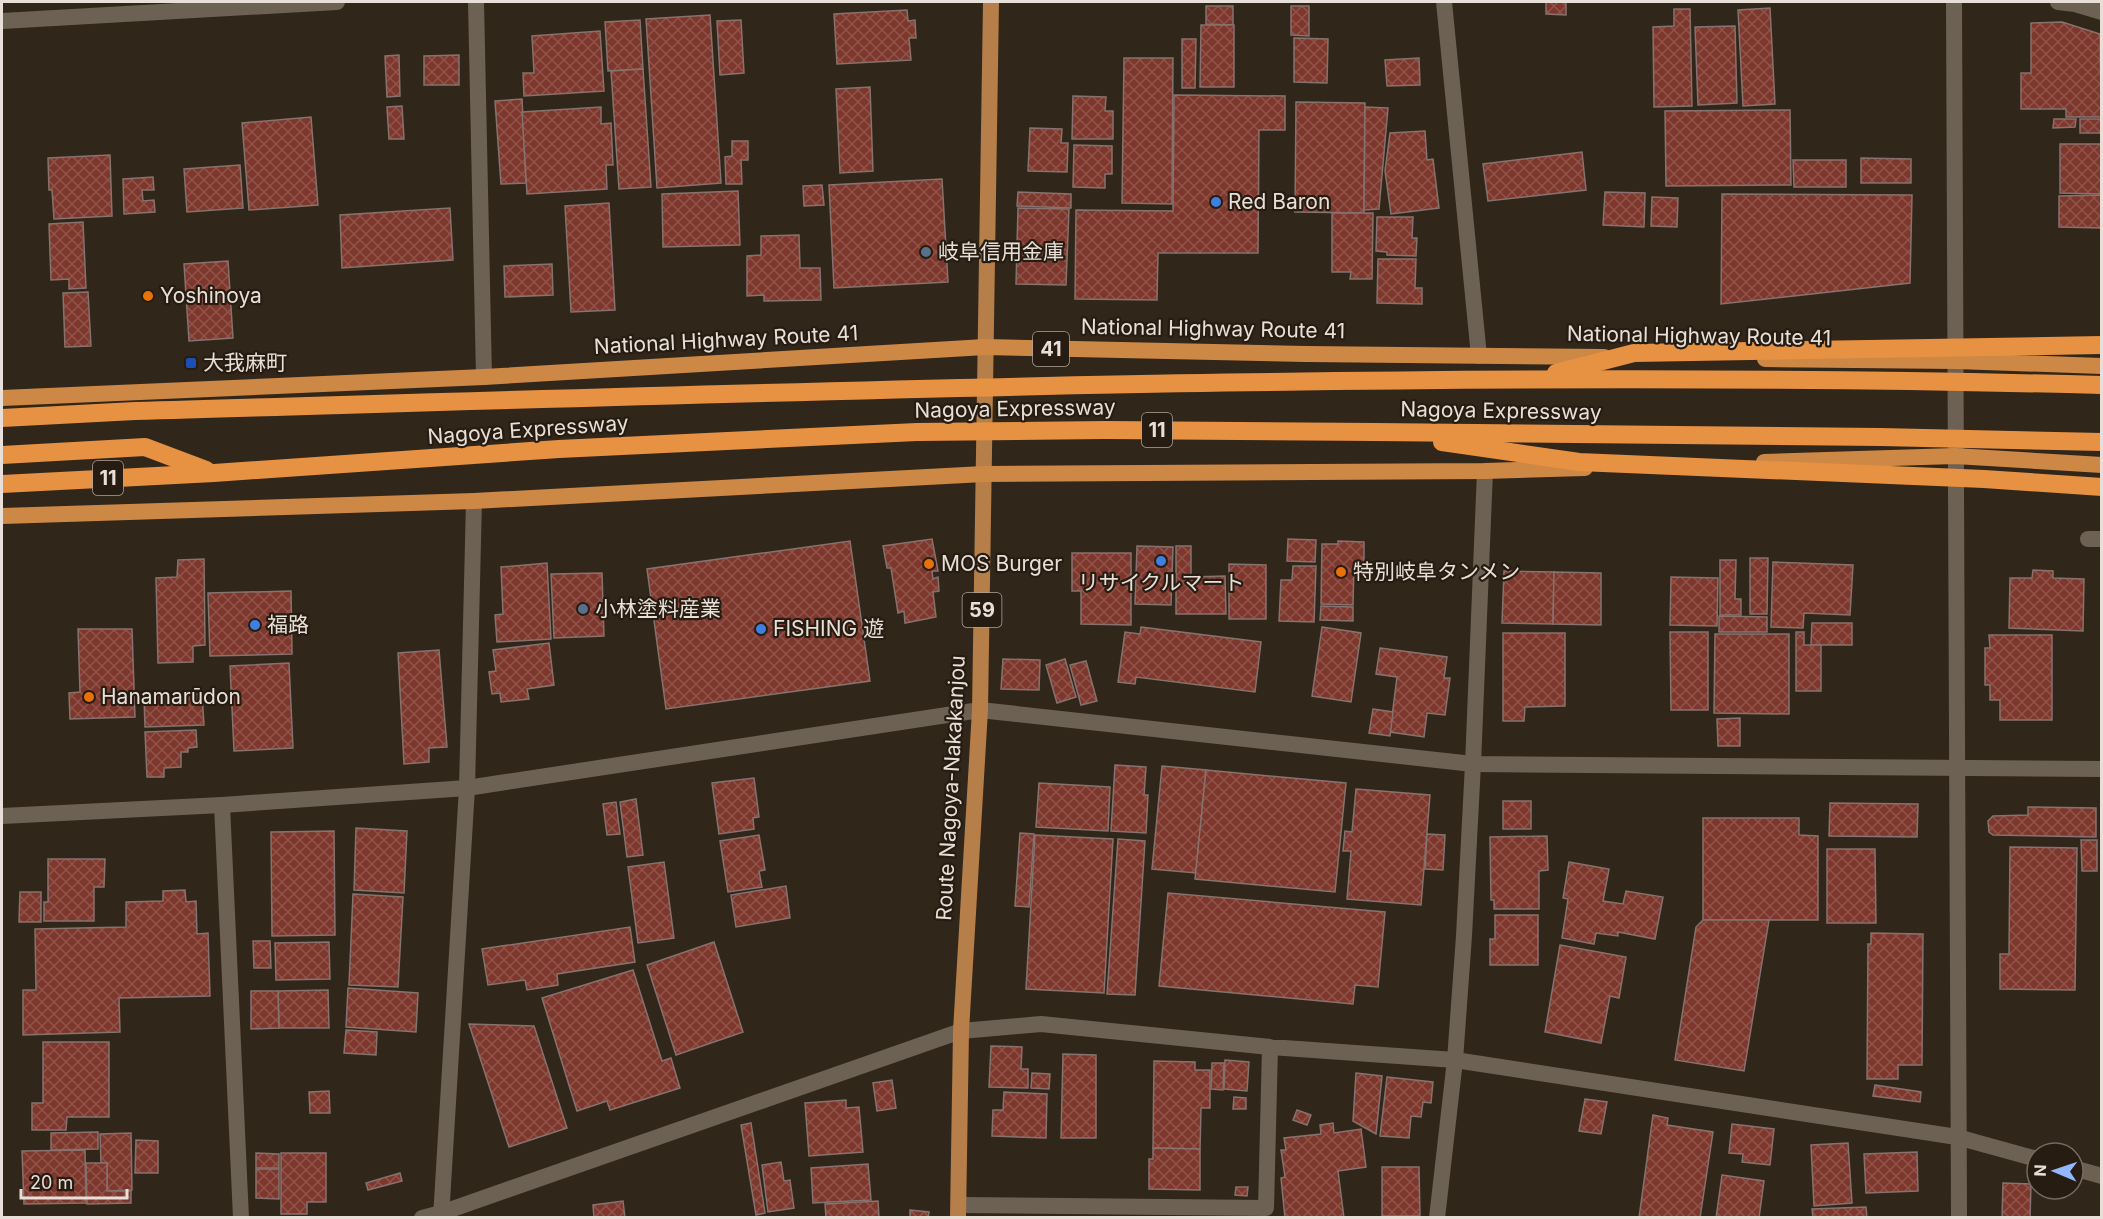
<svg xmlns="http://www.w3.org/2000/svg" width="2103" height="1219" font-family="Inter,'Noto Sans JP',sans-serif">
	<defs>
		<pattern id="building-cross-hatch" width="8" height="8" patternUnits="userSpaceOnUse" patternTransform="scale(1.5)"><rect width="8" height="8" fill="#7e372c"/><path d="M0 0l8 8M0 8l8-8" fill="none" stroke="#90544a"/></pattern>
	</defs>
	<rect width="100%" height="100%" fill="#31261a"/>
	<g fill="url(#building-cross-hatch)" stroke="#86726e" stroke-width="1.5">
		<polygon points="1546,2 1566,2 1566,15 1546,14"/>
		<polygon points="1206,6 1233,6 1233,25 1206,24"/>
		<polygon points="1291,6 1309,6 1309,36 1291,35"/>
		<polygon points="1770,8 1775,104 1743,106 1738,10"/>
		<polygon points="1674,9 1690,9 1692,106 1654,107 1653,27 1674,26"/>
		<polygon points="907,10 908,21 915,20 916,38 909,38 911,60 837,64 834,14"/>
		<polygon points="710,15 721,183 657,188 646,19"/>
		<polygon points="640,20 643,69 608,71 605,22"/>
		<polygon points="741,20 744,73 720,75 717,21"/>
		<polygon points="2062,22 2100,34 2101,117 2066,117 2066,109 2021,109 2021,73 2031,73 2031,23"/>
		<polygon points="1201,25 1234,25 1234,87 1200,87"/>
		<polygon points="1735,26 1737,103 1698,105 1695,27"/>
		<polygon points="600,31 604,91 524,96 523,73 534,73 532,36"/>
		<polygon points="1294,38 1328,39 1327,83 1294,82"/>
		<polygon points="1182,39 1196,39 1195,88 1182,88"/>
		<polygon points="399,55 400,96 387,97 385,56"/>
		<polygon points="459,55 459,85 424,85 424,56"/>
		<polygon points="1124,58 1173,58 1172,204 1122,203"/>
		<polygon points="1419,58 1420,85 1387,86 1385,60"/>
		<polygon points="643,69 651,187 619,189 611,71"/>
		<polygon points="870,87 873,171 840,173 836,89"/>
		<polygon points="1174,95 1285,96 1285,130 1259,130 1258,253 1158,253 1157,300 1075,299 1076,210 1173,211"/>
		<polygon points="1073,96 1106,97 1105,111 1113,111 1113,139 1072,139"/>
		<polygon points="522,99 526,183 501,184 495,101"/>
		<polygon points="1296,102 1365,103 1364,213 1295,212"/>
		<polygon points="402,106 404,139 389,139 387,107"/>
		<polygon points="601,107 601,124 611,123 613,165 606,165 607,189 527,194 522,112"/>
		<polygon points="1365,107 1388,108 1379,209 1364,210"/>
		<polygon points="1790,110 1791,185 1666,186 1665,111"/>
		<polygon points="311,117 318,205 249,210 242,123"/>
		<polygon points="2054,119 2076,119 2075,127 2053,128"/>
		<rect x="2080" y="119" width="22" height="14"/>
		<polygon points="1030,128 1062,129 1061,143 1068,143 1067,172 1028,171"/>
		<polygon points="1425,131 1427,160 1433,159 1439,208 1391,214 1385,171 1390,133"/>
		<polygon points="732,141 748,141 748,160 741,160 742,184 726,184 725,157 732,156"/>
		<polygon points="2060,144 2102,144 2102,194 2060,193"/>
		<polygon points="1074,145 1112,146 1112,174 1105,174 1105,188 1073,187"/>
		<polygon points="1582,152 1586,190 1488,201 1483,164"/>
		<polygon points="110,155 112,216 54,219 52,190 49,190 48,158"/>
		<polygon points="1861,158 1911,159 1911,183 1861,183"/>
		<polygon points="1793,160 1846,160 1846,187 1794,187"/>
		<polygon points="240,165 243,208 187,212 184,169"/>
		<polygon points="153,177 154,190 142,190 143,201 154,200 155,212 124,214 123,179"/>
		<polygon points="942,179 948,282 834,288 829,185"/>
		<polygon points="822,185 824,205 804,206 803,186"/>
		<polygon points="738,191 740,245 663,247 662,194"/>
		<polygon points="1018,192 1071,194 1071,208 1017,206"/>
		<polygon points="1605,192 1645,193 1644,227 1603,225"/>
		<polygon points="1722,194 1912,195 1910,283 1721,304"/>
		<polygon points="2102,195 2102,228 2059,227 2059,196"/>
		<polygon points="1652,197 1678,198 1677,227 1651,226"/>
		<polygon points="609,203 615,310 571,312 565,206"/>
		<polygon points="450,208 453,260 342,268 340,215"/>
		<polygon points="1018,208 1069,209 1066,285 1016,284"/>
		<polygon points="1332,213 1373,213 1372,279 1350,279 1351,272 1332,272"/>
		<polygon points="1377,217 1413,217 1412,238 1417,238 1416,256 1387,255 1387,252 1376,251"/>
		<polygon points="83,222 86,288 69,289 69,279 51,280 49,224"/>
		<polygon points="799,235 800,268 820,268 821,300 764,301 764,295 747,296 747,256 761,255 761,236"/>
		<polygon points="1378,259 1416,259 1415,288 1422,288 1422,304 1377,303"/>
		<polygon points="228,261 233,338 189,341 184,264"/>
		<polygon points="552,264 553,295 505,297 504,266"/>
		<polygon points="88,292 91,346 65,347 63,293"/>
		<polygon points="932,539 938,571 932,571 933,579 938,577 939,591 933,592 936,617 905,623 904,611 898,613 891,568 887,568 883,546"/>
		<polygon points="1288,539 1316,540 1315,562 1287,561"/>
		<polygon points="850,541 870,681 666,709 647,569"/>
		<polygon points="1338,541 1364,542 1364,562 1354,562 1353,605 1321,604 1322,544 1338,544"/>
		<polygon points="1137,546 1173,547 1171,605 1135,604"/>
		<polygon points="1176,546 1191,546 1191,577 1225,576 1226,614 1176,614"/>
		<polygon points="1072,553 1131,553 1131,625 1081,624 1081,591 1072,591"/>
		<polygon points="1750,558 1768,558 1767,614 1750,614"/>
		<polygon points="204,559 205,645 193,646 193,662 158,663 156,578 177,577 178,560"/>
		<polygon points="1720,560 1736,560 1735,599 1741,599 1741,615 1720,615"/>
		<polygon points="1773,562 1853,565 1850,615 1804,613 1803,628 1771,627"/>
		<polygon points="547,563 551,639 497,642 495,615 503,614 501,567"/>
		<polygon points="1229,564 1266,565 1266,619 1229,619"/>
		<polygon points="1293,566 1316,566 1314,622 1279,621 1281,580 1292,580"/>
		<polygon points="2033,570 2053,571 2053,578 2084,579 2083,631 2009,628 2010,578 2032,578"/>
		<polygon points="1504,571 1554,572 1553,624 1502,623"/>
		<polygon points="1554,572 1601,573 1601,625 1553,624"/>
		<polygon points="602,573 604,636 554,638 551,574"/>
		<polygon points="1671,577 1718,578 1717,626 1670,625"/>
		<polygon points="291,591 292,654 210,656 208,593"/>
		<polygon points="1321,606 1353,607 1353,621 1320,620"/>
		<polygon points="1719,616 1767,617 1767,632 1719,632"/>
		<polygon points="1812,623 1852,623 1852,645 1811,645"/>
		<polygon points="1141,627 1261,642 1255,692 1136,677 1135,684 1118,682 1125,632 1140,634"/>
		<polygon points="1322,627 1361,633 1351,702 1312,696"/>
		<polygon points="78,629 132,629 135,717 70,719 69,693 80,692"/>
		<polygon points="1670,632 1708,632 1708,710 1671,710"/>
		<polygon points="1796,632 1804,632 1804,645 1821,645 1821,691 1796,691"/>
		<polygon points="1503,633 1565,633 1565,706 1525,707 1524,721 1503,721"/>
		<polygon points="1715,634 1789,634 1789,714 1714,713"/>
		<polygon points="1989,635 2052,635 2052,720 2000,720 2000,700 1990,700 1990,685 1985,685 1985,648 1990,648"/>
		<polygon points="549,643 554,685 527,689 529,699 501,702 500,693 492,694 489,672 496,671 493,650"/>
		<polygon points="1380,648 1447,657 1444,678 1450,678 1445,715 1427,713 1424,737 1390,732 1397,677 1376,674"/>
		<polygon points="439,650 447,747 429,748 429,762 404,764 398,653"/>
		<polygon points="1003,659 1040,660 1039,690 1001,689"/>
		<polygon points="1065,659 1076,697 1057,703 1046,665"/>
		<polygon points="1086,661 1097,701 1081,705 1070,665"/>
		<polygon points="289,663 293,748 234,751 230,666"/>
		<polygon points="202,694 204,725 145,727 144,697"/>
		<polygon points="1373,709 1393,712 1390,736 1369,733"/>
		<polygon points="1740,718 1740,746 1718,746 1717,719"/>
		<polygon points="196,730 197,747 188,748 188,752 181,752 181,767 164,768 164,777 147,777 145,732"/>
		<polygon points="1115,765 1146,767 1144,795 1148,795 1146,833 1111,831"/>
		<polygon points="1162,766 1206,770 1196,873 1152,869"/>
		<polygon points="1206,770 1346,783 1335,892 1195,879"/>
		<polygon points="754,778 759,817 753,818 754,829 719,834 712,783"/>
		<polygon points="1039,783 1110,787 1108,831 1036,827"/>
		<polygon points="1356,789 1430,795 1421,905 1347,899 1351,851 1343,851 1345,831 1352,832"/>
		<polygon points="636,799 643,855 627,857 620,802"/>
		<rect x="1503" y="801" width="28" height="28"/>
		<polygon points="616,802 620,834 607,835 603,804"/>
		<polygon points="1830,803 1918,804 1917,837 1829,836"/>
		<polygon points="2028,807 2096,808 2096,837 1993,835 1989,832 1988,821 1993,816 2028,815"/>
		<polygon points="1703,818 1799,818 1799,835 1818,836 1818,920 1703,920"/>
		<polygon points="356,828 407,831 404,893 354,890"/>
		<polygon points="334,831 335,935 272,936 271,832"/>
		<polygon points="1020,833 1034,834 1029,907 1015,906"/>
		<polygon points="1427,834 1445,835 1443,870 1425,869"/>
		<polygon points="759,835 765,870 759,871 762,887 728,892 720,841"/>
		<polygon points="1035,835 1113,839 1104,993 1026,989"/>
		<polygon points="1547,836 1548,870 1539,871 1539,909 1494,909 1494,900 1491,900 1490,837"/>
		<polygon points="1118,839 1145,841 1135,995 1107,994"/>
		<polygon points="2081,840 2097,840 2097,871 2082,871"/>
		<polygon points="2010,847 2077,848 2075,990 2000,989 2000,954 2009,954"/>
		<polygon points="1827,849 1875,849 1876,923 1827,923"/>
		<polygon points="48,859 105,859 104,887 94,887 94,921 44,921 44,902 48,902"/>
		<polygon points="664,862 674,938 638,943 628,867"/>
		<polygon points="1569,862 1609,869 1603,901 1623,904 1626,891 1663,897 1655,939 1618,932 1618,936 1596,933 1594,944 1562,938 1568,899 1563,898"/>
		<polygon points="786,886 790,918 736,927 731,895"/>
		<polygon points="185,890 186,902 196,901 197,934 208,933 210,996 119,998 120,1032 23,1035 23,990 36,990 35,929 126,927 126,902 163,901 163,891"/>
		<polygon points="20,892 41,892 41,922 19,922"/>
		<polygon points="1168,893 1385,912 1378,987 1355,985 1353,1004 1159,986"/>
		<polygon points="353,894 403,897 398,987 349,985"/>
		<polygon points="1495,915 1538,915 1538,965 1490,965 1490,939 1495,939"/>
		<polygon points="1703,920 1769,920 1744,1071 1675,1060 1696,927"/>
		<polygon points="630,927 635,962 557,974 558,985 527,990 525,980 488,985 482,949"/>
		<polygon points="1871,933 1923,934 1922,1065 1898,1065 1898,1079 1867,1079 1868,944 1871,944"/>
		<polygon points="253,941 270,941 271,968 254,968"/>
		<polygon points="329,942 330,979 276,980 275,943"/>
		<polygon points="714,942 743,1032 676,1055 647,965"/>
		<polygon points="1560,945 1626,957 1619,998 1610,996 1601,1043 1545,1032"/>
		<polygon points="633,970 662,1061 671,1058 680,1088 610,1110 607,1101 577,1111 542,998"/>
		<polygon points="348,988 418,993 416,1032 346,1027"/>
		<polygon points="328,990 329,1028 279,1028 278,991"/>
		<polygon points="251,991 278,991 279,1028 251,1029"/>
		<polygon points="469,1024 534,1026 567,1128 509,1147"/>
		<polygon points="346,1030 377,1032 376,1055 344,1053"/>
		<polygon points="43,1042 109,1042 109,1117 67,1117 66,1130 32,1130 32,1103 43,1103"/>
		<polygon points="991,1046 1022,1047 1021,1069 1028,1069 1028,1088 989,1087"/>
		<polygon points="1063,1054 1096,1055 1096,1138 1061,1138"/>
		<polygon points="1225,1060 1249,1062 1247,1091 1224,1089"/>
		<polygon points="1154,1061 1195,1062 1195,1070 1210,1070 1210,1108 1201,1108 1200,1149 1153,1148"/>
		<polygon points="1212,1063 1224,1063 1223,1090 1211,1089"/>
		<polygon points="1032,1073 1050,1074 1049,1089 1031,1088"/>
		<polygon points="1356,1073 1382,1076 1376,1134 1353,1121"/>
		<polygon points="1387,1077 1433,1082 1431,1103 1423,1102 1421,1117 1411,1116 1409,1138 1380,1136"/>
		<polygon points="892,1080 896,1108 877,1111 873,1083"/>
		<polygon points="1875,1085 1921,1092 1920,1102 1873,1096"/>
		<polygon points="329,1091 330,1113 310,1113 309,1092"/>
		<polygon points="1004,1092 1047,1094 1046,1138 992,1136 993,1110 1003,1110"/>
		<polygon points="1234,1097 1246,1098 1246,1109 1233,1109"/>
		<polygon points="1585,1099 1607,1102 1601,1134 1579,1131"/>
		<polygon points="846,1100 846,1108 859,1107 863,1152 809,1156 805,1103"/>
		<polygon points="1297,1110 1311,1115 1307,1125 1293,1120"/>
		<polygon points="1653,1115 1668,1118 1667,1125 1713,1132 1700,1218 1639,1218"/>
		<polygon points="751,1123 765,1213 756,1215 741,1125"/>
		<polygon points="1333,1123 1334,1133 1361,1129 1366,1167 1338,1171 1344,1218 1285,1218 1281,1178 1285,1177 1281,1150 1286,1150 1284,1138 1321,1134 1320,1125"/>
		<polygon points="1732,1124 1774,1129 1770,1165 1742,1162 1743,1154 1729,1153"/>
		<polygon points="98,1132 98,1149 51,1150 51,1133"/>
		<polygon points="131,1133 132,1190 107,1191 107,1163 101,1163 100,1134"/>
		<polygon points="136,1140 158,1141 158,1173 135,1173"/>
		<polygon points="1848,1143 1852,1203 1814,1206 1811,1145"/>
		<polygon points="1153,1148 1200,1149 1200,1190 1149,1189 1149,1159 1153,1159"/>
		<polygon points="85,1150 86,1203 24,1204 22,1151"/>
		<polygon points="1917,1152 1918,1191 1866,1193 1864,1154"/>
		<polygon points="256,1153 279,1154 279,1168 256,1168"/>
		<polygon points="281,1153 326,1153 326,1202 307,1202 307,1214 281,1214"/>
		<polygon points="781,1162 784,1181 790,1180 794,1208 768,1212 762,1165"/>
		<polygon points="86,1163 107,1163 107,1191 131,1191 131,1203 87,1204"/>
		<polygon points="868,1164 871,1200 813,1203 811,1168"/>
		<polygon points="1382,1167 1419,1167 1420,1216 1382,1216"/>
		<polygon points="256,1169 279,1169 279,1199 256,1198"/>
		<polygon points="400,1173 402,1181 368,1190 366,1183"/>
		<polygon points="1722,1175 1764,1181 1759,1218 1716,1218"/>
		<polygon points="2003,1183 2031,1184 2030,1218 2002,1218"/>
		<polygon points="1236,1187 1248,1187 1247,1196 1235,1195"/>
		<polygon points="623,1201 625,1218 594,1218 593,1205"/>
		<polygon points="878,1201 879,1218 826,1218 825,1204"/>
		<polygon points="1866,1207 1867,1218 1813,1218 1812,1209"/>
		<polygon points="910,1210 929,1212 928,1218 910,1218"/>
	</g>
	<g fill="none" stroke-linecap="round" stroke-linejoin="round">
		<g stroke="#6d6153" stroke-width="16">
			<polyline points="476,2 484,377"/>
			<polyline points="1444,2 1479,356"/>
			<polyline points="2058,2 2075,4 2102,12"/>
			<polyline points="2,21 337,2"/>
			<polyline points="2088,539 2102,539"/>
			<polyline points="222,805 241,1218"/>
			<polyline points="2,816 222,805 467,788 980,710 1473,764 2102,769"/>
			<polyline points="2073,1168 2102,1176"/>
			<polyline points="959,1205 1266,1208 1270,1047"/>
			<polyline points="422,1218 441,1213 961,1031 1041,1024 1270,1047 1455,1060 1957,1137 2037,1159"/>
			<polyline points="441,1218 467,788 474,501"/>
			<polyline points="1437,1218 1455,1060 1464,936 1473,764 1485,471"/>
		</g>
		<polyline stroke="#6d6153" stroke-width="16" points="1954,2 1959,1218"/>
		<polyline stroke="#b67e49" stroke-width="16" points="958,1218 961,1031 980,710 991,2"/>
		<g stroke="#ce8846" stroke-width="16">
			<polyline points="1765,359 1956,361 2102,366"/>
			<polyline points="2,398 484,377 985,347 1306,354 1604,357"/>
			<polyline points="1764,462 1955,456 2102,465"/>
			<polyline points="2,516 474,501 984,474 1485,471 1585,468"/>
		</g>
		<g stroke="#e79142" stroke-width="18">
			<polyline points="1556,373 1634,353 2102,345"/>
			<path d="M2,418L135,411C791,392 1446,368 2102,385"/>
			<polyline points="1442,442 1579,462 1984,479 2102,487"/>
			<polyline points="2,455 145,447 206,470"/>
			<polyline points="2,484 214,473 559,449 917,432 1106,430 1375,432 1881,437 2102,442"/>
		</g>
	</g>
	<g fill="#3f7fe0" stroke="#271c11" stroke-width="2">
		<circle cx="1216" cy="202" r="6"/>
		<circle cx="1161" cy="561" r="6"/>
		<circle cx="255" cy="625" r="6"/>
		<circle cx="761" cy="629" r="6"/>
	</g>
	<g fill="#5c6f8a" stroke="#271c11" stroke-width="2">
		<circle cx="926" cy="252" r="6"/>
		<circle cx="583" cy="609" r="6"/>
	</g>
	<g fill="#e8710a" stroke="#271c11" stroke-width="2">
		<circle cx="148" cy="296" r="6"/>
		<circle cx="929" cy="564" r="6"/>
		<circle cx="1341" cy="572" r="6"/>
		<circle cx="89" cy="697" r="6"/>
	</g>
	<rect fill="#1a4fb4" stroke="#271c11" stroke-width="2" x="185" y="357" width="12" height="12" rx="3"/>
	<g text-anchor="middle" stroke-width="4.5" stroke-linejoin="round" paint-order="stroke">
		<g fill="#271c11" stroke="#ada49c" stroke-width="1.5">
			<rect x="1033" y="332" width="36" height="34" rx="4.5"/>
			<rect x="1142" y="413" width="30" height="34" rx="4.5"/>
			<rect x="93" y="461" width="30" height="34" rx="4.5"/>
			<rect x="962.5" y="593" width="39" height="34" rx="4.5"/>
		</g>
		<g font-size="20" font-weight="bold" fill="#e7dfd8">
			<text x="1051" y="356">41</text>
			<text x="1157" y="437">11</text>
			<text x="108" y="485">11</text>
			<text x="982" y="617">59</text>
		</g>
		<g font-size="21" fill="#e7dfd8" stroke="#271c11" text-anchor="start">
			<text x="1228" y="209">Red Baron</text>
			<text x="938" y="259">岐阜信用金庫</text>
			<text x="160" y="303">Yoshinoya</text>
			<text x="203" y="370">大我麻町</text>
			<text x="941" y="571">MOS Burger</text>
			<text x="1353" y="579">特別岐阜タンメン</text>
			<text x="1161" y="590" text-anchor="middle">リサイクルマート</text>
			<text x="595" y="616">小林塗料産業</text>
			<text x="267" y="632">福路</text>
			<text x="773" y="636">FISHING 遊</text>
			<text x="101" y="704">Hanamarūdon</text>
		</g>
		<g font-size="21" fill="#e7dfd8" stroke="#271c11">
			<text transform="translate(1213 329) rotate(1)" y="7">National Highway Route 41</text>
			<text transform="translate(1699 336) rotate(1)" y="7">National Highway Route 41</text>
			<text transform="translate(726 340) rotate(-3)" y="7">National Highway Route 41</text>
			<text transform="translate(1015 409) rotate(-1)" y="7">Nagoya Expressway</text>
			<text transform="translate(1501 411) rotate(1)" y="7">Nagoya Expressway</text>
			<text transform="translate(528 430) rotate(-4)" y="7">Nagoya Expressway</text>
			<text transform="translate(951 788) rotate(-87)" y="7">Route Nagoya-Nakakanjou</text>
		</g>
	</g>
	<rect width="2103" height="1219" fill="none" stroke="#e7dfd8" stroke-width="6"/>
	<g transform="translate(2055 1171) rotate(272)"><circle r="28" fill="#271c11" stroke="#746a61" stroke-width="1.5"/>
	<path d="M0-4.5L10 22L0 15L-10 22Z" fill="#92b7fd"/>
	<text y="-9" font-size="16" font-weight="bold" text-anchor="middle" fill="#e7dfd8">N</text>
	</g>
	<path d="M21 1189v9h106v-9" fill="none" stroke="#e7dfd8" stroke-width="3"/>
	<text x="30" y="1189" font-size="18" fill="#e7dfd8" stroke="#271c11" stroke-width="4.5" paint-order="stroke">20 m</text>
</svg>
